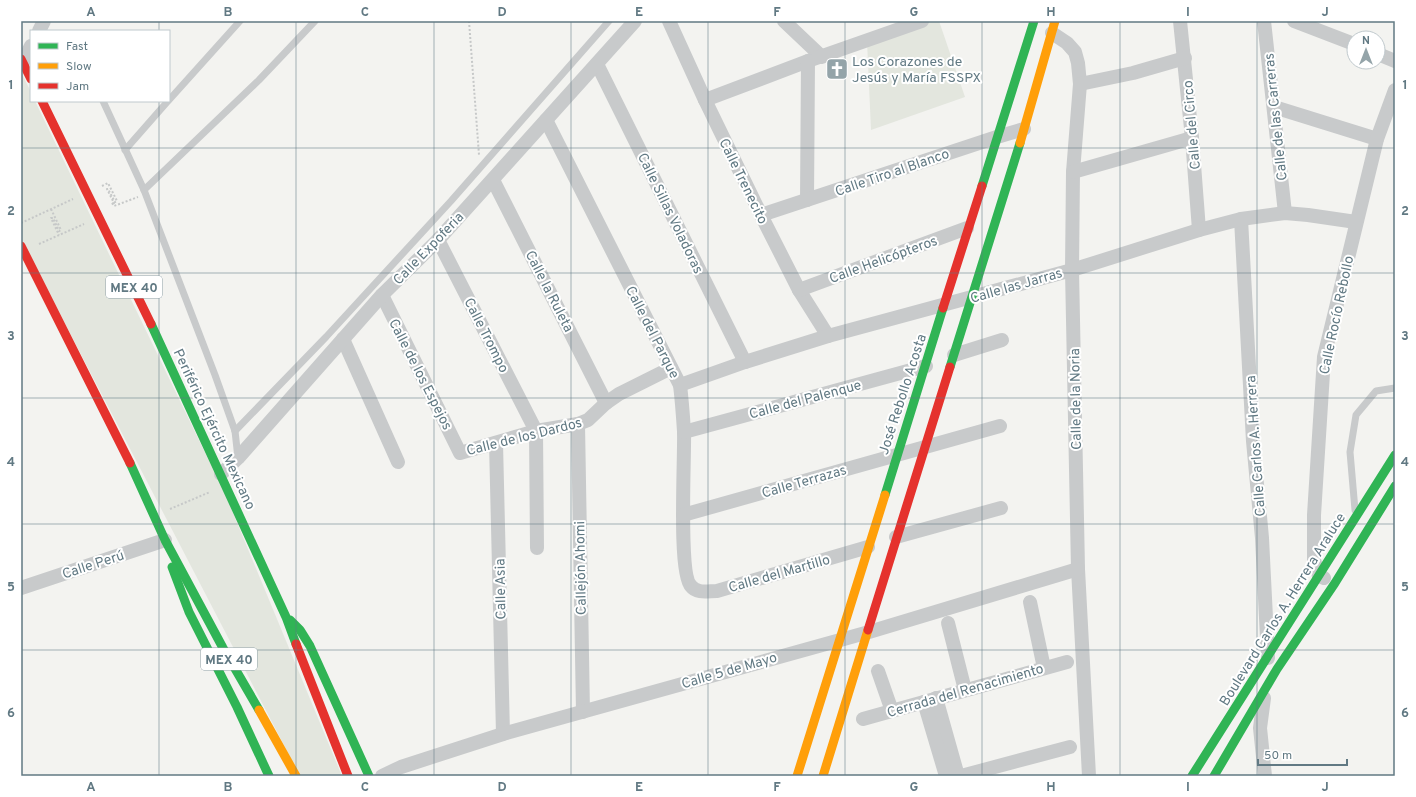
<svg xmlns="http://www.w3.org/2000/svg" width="1416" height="797" font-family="Overpass,sans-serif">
	<rect width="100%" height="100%" fill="#f3f3f0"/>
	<g fill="#e3e6de">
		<polygon points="924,21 939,21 965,97 871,130 867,41"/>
		<polygon points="21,72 31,92 31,101 35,101 226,496 342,776 300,776 21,239"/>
	</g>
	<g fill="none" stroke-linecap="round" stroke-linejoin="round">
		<g stroke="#c6c8c8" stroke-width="2" stroke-dasharray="2 2" stroke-linecap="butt">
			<polyline points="469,21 479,155"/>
			<polyline points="102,186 108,183 117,201 115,202 108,189 107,189 114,203 111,204"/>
			<polyline points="112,203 114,206 138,197"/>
			<polyline points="51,209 61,230 59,231 53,218 51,218 59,235"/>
			<polyline points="21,223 73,199"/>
			<polyline points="39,244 84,224"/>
			<polyline points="170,509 210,492"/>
		</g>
		<g stroke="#c8cacb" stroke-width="7">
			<polyline points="169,100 240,21"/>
			<polyline points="103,101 144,190 215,375 235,431 238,458"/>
			<polyline points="125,150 168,101"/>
			<polyline points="144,190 259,80 315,21"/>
			<polyline points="235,431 326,337 451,201 609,21"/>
			<polyline points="1355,510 1350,452 1356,415 1376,391 1395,388"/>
		</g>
		<g stroke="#c8cacb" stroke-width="14">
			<polyline points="669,21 705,100 761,215 799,290 828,336"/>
			<polyline points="784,21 822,57"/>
			<polyline points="1180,21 1192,138 1199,230"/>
			<polyline points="1264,21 1285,213"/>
			<polyline points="1294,21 1354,44"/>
			<polyline points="39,31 44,21"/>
			<polyline points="1052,33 1067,43 1075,52 1078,63 1080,84 1073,172 1072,270 1078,569 1089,776"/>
			<polyline points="1378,54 1395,61"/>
			<polyline points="23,62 31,46"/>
			<polyline points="597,64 745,362"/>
			<polyline points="1080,84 1133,73 1185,58"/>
			<polyline points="705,100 808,61 922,21"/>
			<polyline points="1274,107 1377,139"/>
			<path d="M546,120L680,385C682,401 683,416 684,431C685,456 678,574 691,586C697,594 708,591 717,591L868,547"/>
			<polyline points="1073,172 1192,138"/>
			<polyline points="493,180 606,403"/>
			<polyline points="807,200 808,61"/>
			<polyline points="761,215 997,137 1024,129"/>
			<polyline points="1241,219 1253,441 1262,538 1268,658"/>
			<polyline points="438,240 536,431 537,548"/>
			<polyline points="799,290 967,228"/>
			<polyline points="382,295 460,453 536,431 578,424 588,420 606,403 619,394 671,368"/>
			<polyline points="343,339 398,462"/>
			<polyline points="954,355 1002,340"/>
			<polyline points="680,385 745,362 828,336 1072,270 1199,230 1241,219 1285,213 1308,215 1356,222"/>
			<polyline points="578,424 583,712"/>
			<polyline points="684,432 926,366"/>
			<polyline points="496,443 503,734"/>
			<polyline points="221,474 238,458 382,295 438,240 635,21"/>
			<path d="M683,515C789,486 894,455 1000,426"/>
			<polyline points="896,537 1001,508"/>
			<polyline points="1324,578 1319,576 1314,560 1314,515 1324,357 1377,139 1395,90"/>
			<polyline points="21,588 165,540"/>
			<polyline points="1030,602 1044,668"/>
			<polyline points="948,623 965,690"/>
			<polyline points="878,671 892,711"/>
			<polyline points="936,698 958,776"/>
			<polyline points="1264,698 1260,728 1265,776"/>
			<polyline points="924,702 946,776"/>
			<polyline points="863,719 1067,662"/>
			<polyline points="382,776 401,767 503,734 869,632 1078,569"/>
			<polyline points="961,776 1070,747"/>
		</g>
		<g stroke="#30b455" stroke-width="9">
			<polyline points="982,186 1034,21"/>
			<polyline points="151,324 286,617 296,644"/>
			<polyline points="950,367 1020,143"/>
			<polyline points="130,463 165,540 223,648 259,710"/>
			<polyline points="885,495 943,308"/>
			<polyline points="172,567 189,612 237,707 269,776"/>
			<polyline points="290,620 300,630 310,646 369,776"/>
			<polyline points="1192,776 1395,455"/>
			<polyline points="1214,776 1277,669 1335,583 1395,486"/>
		</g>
		<g stroke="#ff9f0a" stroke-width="9">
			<polyline points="1020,143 1055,21"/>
			<polyline points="259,710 296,776"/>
			<polyline points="797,776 885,495"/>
			<polyline points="823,776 868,630"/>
		</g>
		<g stroke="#e5322d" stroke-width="9">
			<polyline points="21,59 31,79"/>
			<polyline points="42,101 151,324"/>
			<polyline points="21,246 130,463"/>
			<polyline points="943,308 982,186"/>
			<polyline points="868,630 950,367"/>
			<polyline points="296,644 348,776"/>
		</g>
	</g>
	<path fill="none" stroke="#617983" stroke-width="1" stroke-opacity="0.55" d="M159,21V31M296,21V776M434,21V776M571,21V776M708,21V776M845,21V776M982,21V776M1120,21V776M1257,21V776M159,101V776M21,148H1395M21,273H1395M21,398H1395M21,524H1395M21,650H1395"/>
	<defs>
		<g id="church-square" transform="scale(1.15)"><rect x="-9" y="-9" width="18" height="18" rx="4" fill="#94a4a9" stroke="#fff"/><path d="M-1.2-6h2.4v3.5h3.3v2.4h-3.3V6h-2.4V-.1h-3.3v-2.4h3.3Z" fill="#fff"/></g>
	</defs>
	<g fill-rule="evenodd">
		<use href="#church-square" x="837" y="69"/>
	</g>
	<g text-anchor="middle" stroke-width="4" stroke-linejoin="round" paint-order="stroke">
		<g fill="#fff" stroke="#90a1a8" stroke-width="1">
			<rect x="106" y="276" width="56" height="22" rx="3"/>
			<rect x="201" y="648" width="56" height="22" rx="3"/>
		</g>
		<g font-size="13" font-weight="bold" fill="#617983">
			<text x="134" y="292">MEX 40</text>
			<text x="229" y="664">MEX 40</text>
		</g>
		<g font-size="14" fill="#617983" stroke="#fff" text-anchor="start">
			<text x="852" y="66">Los Corazones de<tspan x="852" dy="16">Jesús y María FSSPX</tspan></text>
		</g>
		<g font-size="14" fill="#617983" stroke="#fff">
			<text transform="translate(1275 117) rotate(-96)" y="5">Calle de las Carreras</text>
			<text transform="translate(1191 125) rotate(-95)" y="5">Calle del Circo</text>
			<text transform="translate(892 172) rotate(-19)" y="5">Calle Tiro al Blanco</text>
			<text transform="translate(744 181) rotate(64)" y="5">Calle Trenecito</text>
			<text transform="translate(671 213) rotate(64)" y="5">Calle Sillas Voladoras</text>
			<text transform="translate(428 248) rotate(-46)" y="5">Calle Expoferia</text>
			<text transform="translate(883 259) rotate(-20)" y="5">Calle Helicópteros</text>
			<text transform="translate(1016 285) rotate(-16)" y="5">Calle las Jarras</text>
			<text transform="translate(550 291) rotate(63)" y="5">Calle la Ruleta</text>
			<text transform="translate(1336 315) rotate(-78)" y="5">Calle Rocío Rebollo</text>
			<text transform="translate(653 332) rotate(63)" y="5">Calle del Parque</text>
			<text transform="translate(487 335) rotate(63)" y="5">Calle Trompo</text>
			<text transform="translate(421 374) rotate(63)" y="5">Calle de los Espejos</text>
			<text transform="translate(902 394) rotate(-72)" y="5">José Rebollo Acosta</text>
			<text transform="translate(805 399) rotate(-15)" y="5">Calle del Palenque</text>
			<text transform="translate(1075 399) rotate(-91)" y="5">Calle de la Noria</text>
			<text transform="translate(215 429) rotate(65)" y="5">Periférico Ejército Mexicano</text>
			<text transform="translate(524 436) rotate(-14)" y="5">Calle de los Dardos</text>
			<text transform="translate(1255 446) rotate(-94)" y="5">Calle Carlos A. Herrera</text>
			<text transform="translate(804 481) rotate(-16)" y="5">Calle Terrazas</text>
			<text transform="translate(93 564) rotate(-18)" y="5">Calle Perú</text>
			<text transform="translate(580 568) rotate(-91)" y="5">Callejón Ahomi</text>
			<text transform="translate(779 573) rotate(-16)" y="5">Calle del Martillo</text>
			<text transform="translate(500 589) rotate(-91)" y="5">Calle Asia</text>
			<text transform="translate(1282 609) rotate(-58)" y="5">Boulevard Carlos A. Herrera Araluce</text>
			<text transform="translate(729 670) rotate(-16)" y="5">Calle 5 de Mayo</text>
			<text transform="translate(965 690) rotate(-16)" y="5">Cerrada del Renacimiento</text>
		</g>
	</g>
	<rect width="1416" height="797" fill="none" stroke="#ffffff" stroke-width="44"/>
	<rect x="30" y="30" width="140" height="72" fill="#ffffff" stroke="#c0c9cd"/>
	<rect x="38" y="43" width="20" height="6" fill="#30b455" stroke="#c0c9cd"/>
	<text x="66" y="50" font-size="12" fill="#617983">Fast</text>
	<rect x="38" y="63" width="20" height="6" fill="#ff9f0a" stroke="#c0c9cd"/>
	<text x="66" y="70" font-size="12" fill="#617983">Slow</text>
	<rect x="38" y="83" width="20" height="6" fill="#e5322d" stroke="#c0c9cd"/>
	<text x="66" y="90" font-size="12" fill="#617983">Jam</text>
	<g transform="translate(1366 50)"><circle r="19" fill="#ffffff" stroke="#c0c9cd"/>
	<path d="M0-3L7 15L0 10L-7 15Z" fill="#94a4a9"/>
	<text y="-6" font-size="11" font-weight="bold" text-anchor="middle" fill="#617983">N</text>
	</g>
	<path d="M1258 759v6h89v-6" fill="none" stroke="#617983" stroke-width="2"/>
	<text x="1264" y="759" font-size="12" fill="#617983" stroke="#ffffff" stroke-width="3" paint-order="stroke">50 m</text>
	<rect x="22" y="22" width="1372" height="753" fill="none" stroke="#617983" stroke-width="1.5"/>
	<g font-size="13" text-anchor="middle" font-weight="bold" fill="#617983">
		<text x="91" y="16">A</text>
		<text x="228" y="16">B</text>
		<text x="365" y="16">C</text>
		<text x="502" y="16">D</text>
		<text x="639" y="16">E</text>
		<text x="777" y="16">F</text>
		<text x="914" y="16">G</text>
		<text x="1051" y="16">H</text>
		<text x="1188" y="16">I</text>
		<text x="1325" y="16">J</text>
		<text x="11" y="89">1</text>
		<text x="1405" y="89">1</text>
		<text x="11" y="215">2</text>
		<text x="1405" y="215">2</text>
		<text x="11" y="340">3</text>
		<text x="1405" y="340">3</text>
		<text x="11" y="466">4</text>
		<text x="1405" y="466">4</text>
		<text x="11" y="591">5</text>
		<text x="1405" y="591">5</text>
		<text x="11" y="717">6</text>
		<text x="1405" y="717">6</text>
		<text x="91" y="791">A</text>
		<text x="228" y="791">B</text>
		<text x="365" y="791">C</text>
		<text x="502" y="791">D</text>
		<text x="639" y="791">E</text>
		<text x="777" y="791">F</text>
		<text x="914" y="791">G</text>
		<text x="1051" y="791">H</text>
		<text x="1188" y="791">I</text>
		<text x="1325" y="791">J</text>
	</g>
</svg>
